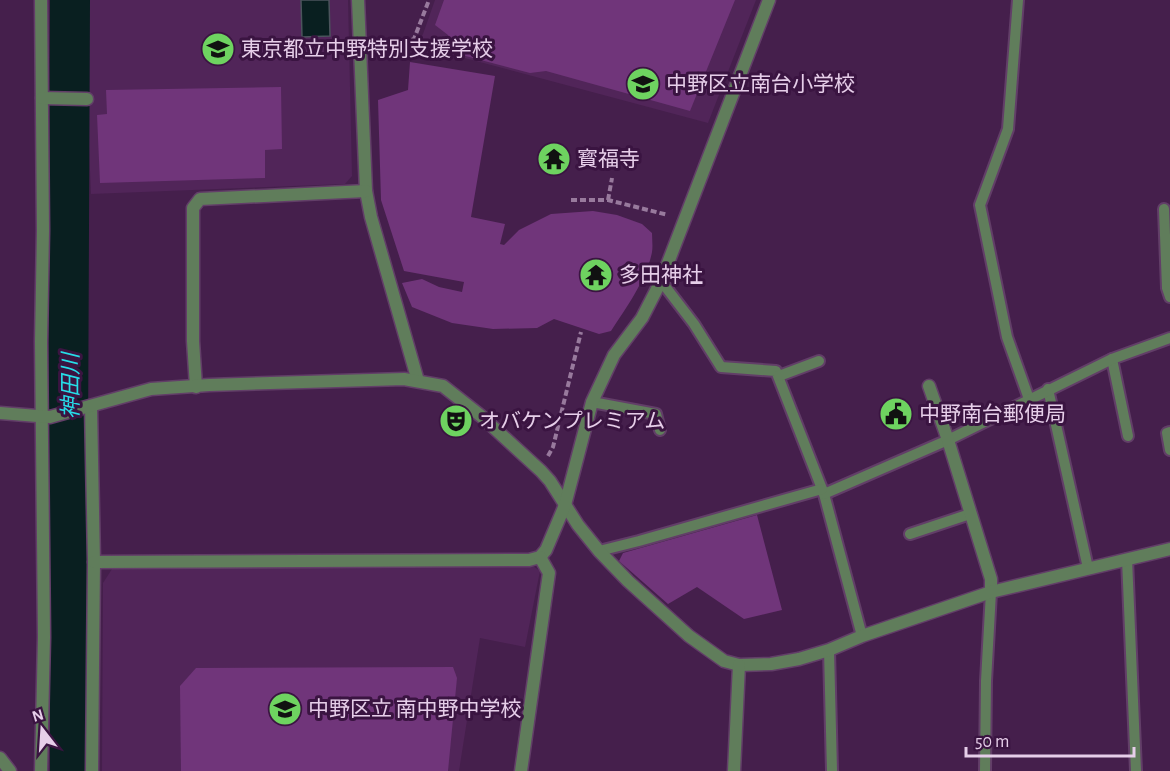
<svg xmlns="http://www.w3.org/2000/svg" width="1170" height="771" font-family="'Alegreya Sans','Noto Sans JP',sans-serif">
	<rect width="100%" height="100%" fill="#451f4c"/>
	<g fill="#512559">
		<polygon points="87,0 348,0 352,176 345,184 91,194 87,99"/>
		<polygon points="435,0 756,0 708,123 416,45 423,34"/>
		<polygon points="533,566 540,571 525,647 480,638 459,771 102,771 103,583 112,569"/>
	</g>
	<g fill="#70357a">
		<polygon points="444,0 735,0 690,111 546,71 530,73 443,50 448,35 435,25"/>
		<path d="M410,62L495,76L471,217L505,224L500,244L504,245L519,230L551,214L593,211L617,215L642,224L652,233C652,239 653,246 652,252C647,279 626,308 611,331L599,334L554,319L537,328L493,329L452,323L412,307L402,283L422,279L439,287L462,292L464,282L404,271L381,200L378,100L408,90Z"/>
		<polygon points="281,87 282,149 265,150 265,178 100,183 97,115 107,114 106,90"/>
		<polygon points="757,515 782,610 744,619 697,587 668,604 619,561 623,553"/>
		<polygon points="453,667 457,678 448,771 181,771 180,686 196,668"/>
	</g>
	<polygon fill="#091f20" stroke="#4b545c" stroke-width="1.5" points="301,0 329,0 330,36 302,37"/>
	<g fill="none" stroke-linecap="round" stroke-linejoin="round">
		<polyline stroke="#091f20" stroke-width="40" points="70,771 70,661 68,448 70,0"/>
		<g stroke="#623e68" stroke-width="14">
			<g id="service">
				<polyline points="1018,0 1008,129 980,205 1007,337 1029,399"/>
				<polyline points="1164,209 1167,288 1170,297"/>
				<polyline points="661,281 694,324 721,367 776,371 824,494 862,636"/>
				<polyline points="1112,359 1128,436"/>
				<polyline points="779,376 819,361"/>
				<polyline points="1048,389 1088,568"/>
				<polyline points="592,402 656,414 660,430"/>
				<polyline points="1170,432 1167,433 1170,450"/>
				<polyline points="824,494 948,440 1112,359 1170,338"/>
				<polyline points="910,534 970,514"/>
				<polyline points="599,551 639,541 822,489"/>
				<polyline points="1127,559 1136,771"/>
				<polyline points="829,650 832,771"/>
				<polyline points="985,771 986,681 991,592"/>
			</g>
		</g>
		<g stroke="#623e68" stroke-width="15">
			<g id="minor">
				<polyline points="41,0 43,230 41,342 44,637 41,771"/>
				<polyline points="358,0 366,191 371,217 418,381"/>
				<polyline points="42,98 87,99"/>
				<polyline points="929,386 948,440 991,579 991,592"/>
				<polyline points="196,387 193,341 193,208 200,199 366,191"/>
				<polyline points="91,406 94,562 92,771"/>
				<polyline points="0,413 50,417 151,389 209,385 404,379 443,386 481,416 541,471 550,481 578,525 599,551 628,581 689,636 724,661 739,665 771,664 799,659 829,650 862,636 991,592 1170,549"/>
				<polyline points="94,562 529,560 540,557 546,550 565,505 592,402 614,355 642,318 661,281 769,0"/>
				<polyline points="521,771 549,573 540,557"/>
				<polyline points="734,771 739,665"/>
			</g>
		</g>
		<g stroke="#623e68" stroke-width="15">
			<polyline id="tertiary" points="0,758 10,771"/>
		</g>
		<g stroke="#987a9d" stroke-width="4" stroke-dasharray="6 3" stroke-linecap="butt">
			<polyline points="414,39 437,46"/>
			<polyline points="376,41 405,42 414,39 429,0"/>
			<polyline points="571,200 608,200 668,215"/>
			<polyline points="608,200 612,178"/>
			<polyline points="548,456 553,447 581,332"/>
		</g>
		<use href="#service" stroke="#607d5b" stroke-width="10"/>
		<use href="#minor" stroke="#607d5b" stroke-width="12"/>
		<use href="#tertiary" stroke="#607d5b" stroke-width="12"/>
	</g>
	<defs>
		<g id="school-disc" transform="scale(1.725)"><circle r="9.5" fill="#6ed360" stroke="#3a1441"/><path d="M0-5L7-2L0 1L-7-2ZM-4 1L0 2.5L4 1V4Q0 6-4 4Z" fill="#111"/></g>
		<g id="temple-disc" transform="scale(1.725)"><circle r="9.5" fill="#6ed360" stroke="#3a1441"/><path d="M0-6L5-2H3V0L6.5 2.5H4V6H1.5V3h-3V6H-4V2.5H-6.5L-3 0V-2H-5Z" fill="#111"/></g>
		<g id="civic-disc" transform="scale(1.725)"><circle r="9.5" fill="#6ed360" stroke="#3a1441"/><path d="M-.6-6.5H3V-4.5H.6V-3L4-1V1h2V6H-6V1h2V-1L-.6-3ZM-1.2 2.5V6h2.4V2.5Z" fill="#111"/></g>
		<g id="theatre-disc" transform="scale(1.725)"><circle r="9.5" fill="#6ed360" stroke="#3a1441"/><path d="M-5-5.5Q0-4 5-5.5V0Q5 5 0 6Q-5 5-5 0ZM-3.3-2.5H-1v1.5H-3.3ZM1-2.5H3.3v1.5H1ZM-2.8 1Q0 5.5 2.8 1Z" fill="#111"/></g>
	</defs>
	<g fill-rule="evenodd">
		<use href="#school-disc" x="218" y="49"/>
		<use href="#school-disc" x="643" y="84"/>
		<use href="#temple-disc" x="554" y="159"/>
		<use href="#temple-disc" x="596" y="275"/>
		<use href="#civic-disc" x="896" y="414"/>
		<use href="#theatre-disc" x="456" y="421"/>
		<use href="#school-disc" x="285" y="709"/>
	</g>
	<g text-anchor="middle" stroke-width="6" stroke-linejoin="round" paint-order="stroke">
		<g font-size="21" fill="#e6cee9" stroke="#3a1441" text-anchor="start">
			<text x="241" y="56">東京都立中野特別支援学校</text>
			<text x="666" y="91">中野区立南台小学校</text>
			<text x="577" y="166">寳福寺</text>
			<text x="619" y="282">多田神社</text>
			<text x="919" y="421">中野南台郵便局</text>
			<text x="479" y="428">オバケンプレミアム</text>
			<text x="308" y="716">中野区立 南中野中学校</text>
		</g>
		<g font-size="22" font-style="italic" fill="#26dde8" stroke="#3a1441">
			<text transform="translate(70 386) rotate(-90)" y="8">神田川</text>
		</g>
	</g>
	<g transform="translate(42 729) rotate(343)" stroke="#3a1441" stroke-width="4.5" paint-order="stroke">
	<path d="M0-4.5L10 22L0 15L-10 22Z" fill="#e6cee9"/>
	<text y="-9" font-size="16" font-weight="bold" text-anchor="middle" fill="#e6cee9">N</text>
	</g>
	<path d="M966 747v9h168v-9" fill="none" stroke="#e6cee9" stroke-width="3"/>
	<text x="975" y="747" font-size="18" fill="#e6cee9" stroke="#3a1441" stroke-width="4.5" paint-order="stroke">50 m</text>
</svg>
